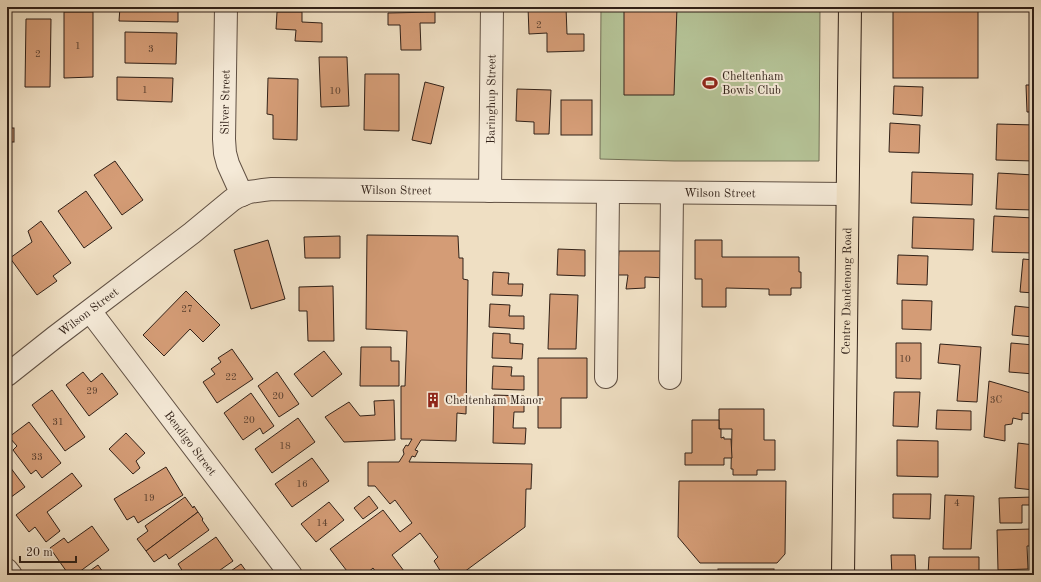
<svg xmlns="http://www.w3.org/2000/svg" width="1041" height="582" font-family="'Old Standard TT',serif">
	<rect width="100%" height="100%" fill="#efdfc3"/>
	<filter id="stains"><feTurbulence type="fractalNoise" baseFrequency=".005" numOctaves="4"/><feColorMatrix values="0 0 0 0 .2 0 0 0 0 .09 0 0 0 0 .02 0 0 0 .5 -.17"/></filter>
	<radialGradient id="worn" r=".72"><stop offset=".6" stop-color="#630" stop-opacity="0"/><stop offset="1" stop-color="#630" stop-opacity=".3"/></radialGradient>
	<polygon fill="#b5c397" stroke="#737258" points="601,7 820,7 819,161 674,161 600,159"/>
	<g fill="#d49c76" stroke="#312118">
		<polygon points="120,7 178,7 178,22 119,21"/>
		<polygon points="528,7 566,7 567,34 584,34 584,51 547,52 547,33 529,34"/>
		<polygon points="624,7 677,7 674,95 624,95"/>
		<rect x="893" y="7" width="85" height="71"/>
		<polygon points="64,12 93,12 93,77 64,78"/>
		<polygon points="277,12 302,12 302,22 322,23 322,42 295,41 296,30 276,29"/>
		<polygon points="435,12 435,23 420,23 421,50 401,50 400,25 388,25 388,13"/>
		<polygon points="26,19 51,19 50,87 25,87"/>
		<polygon points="125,32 177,33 176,64 125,63"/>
		<polygon points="319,57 347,57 349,106 321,107"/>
		<polygon points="365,74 399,74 399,131 364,130"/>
		<polygon points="117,77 173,78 172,102 117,100"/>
		<polygon points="268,78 298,79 297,140 273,139 273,115 267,114"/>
		<polygon points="425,82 444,87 431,144 412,140"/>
		<polygon points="1026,85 1034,85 1034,112 1027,112"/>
		<polygon points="894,86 923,87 922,116 893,114"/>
		<polygon points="517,89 551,90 549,134 534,134 534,122 516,121"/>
		<rect x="561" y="100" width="31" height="35"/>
		<polygon points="890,123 920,125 919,153 889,152"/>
		<polygon points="997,124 1034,125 1034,161 996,160"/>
		<rect x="7" y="128" width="7" height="14"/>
		<polygon points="115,161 143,200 122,215 94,175"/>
		<polygon points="912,172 973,174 972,205 911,203"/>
		<polygon points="998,173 1034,175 1034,210 996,209"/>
		<polygon points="86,191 112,228 84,248 58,211"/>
		<polygon points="994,216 1034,218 1034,253 992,252"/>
		<polygon points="913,217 974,219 973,250 912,248"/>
		<polygon points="41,221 71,263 53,276 57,281 37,295 10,258 32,242 28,231"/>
		<polygon points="367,235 458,236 459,258 463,258 463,279 468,280 466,414 457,413 456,441 421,440 415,450 418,451 415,457 412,456 409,462 532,464 531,489 526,489 525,527 460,575 443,575 434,561 438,557 420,533 392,555 407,575 378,575 373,568 365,575 350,575 330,549 383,510 400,532 412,523 395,500 390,504 375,486 368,486 368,462 399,462 404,454 403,450 406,445 408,446 412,439 401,439 401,386 405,386 407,331 366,329"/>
		<polygon points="340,236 340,258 305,258 304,237"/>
		<polygon points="268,240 285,299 251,309 234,250"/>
		<polygon points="695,240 722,240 722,257 799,257 799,272 801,272 801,288 791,288 791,295 769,295 769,289 726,288 726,307 702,307 702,279 695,279"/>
		<polygon points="558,249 585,250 585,276 557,275"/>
		<polygon points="619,251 667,251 666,278 645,277 645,288 626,289 628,275 617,275"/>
		<polygon points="898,255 928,256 927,285 897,284"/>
		<polygon points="1023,259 1034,260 1034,293 1020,292"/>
		<polygon points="493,272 509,273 508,284 523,284 522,296 492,295"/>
		<polygon points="7,274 9,274 9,307 7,308"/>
		<polygon points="333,286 334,341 308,341 307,311 299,311 299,287"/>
		<polygon points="186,291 220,325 203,342 190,329 164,356 143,335"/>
		<polygon points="550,294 578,295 576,349 548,349"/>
		<polygon points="902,300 932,301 931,330 902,329"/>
		<polygon points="490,304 510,305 509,316 524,316 524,329 489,327"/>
		<polygon points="1015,306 1034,308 1034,337 1012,335"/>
		<polygon points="493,333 510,334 510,343 523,344 522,359 492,358"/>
		<polygon points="896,343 921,343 921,379 896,378"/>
		<polygon points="1011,343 1034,345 1034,374 1009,372"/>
		<polygon points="940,344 981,347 977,402 957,401 960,365 938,363"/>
		<polygon points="361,347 391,347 391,361 399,361 399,386 360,386"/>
		<polygon points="232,349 253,379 217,403 203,382 215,374 211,369 221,362 218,358"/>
		<polygon points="324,351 342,374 312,397 294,374"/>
		<polygon points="538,358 587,358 587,398 561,398 561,428 538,428"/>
		<polygon points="493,366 512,367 511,376 524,376 524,390 492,389"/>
		<polygon points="83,372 91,382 102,373 118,394 89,416 66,385"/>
		<polygon points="277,372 299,404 279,417 258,386"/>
		<polygon points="989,381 1034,394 1034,414 1022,413 1022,420 1013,418 1012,424 1005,425 1005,441 984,437"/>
		<polygon points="52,390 85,437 65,451 32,405"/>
		<polygon points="894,392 920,392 918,427 893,426"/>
		<polygon points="251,393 274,426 263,434 260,428 243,440 224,413"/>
		<polygon points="494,395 524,396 524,412 514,412 513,428 526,428 525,444 493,443"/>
		<polygon points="394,400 395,440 344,442 325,417 349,402 360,416 375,415 374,401"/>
		<polygon points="719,409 764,409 764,440 775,440 775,470 757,470 757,475 733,475 733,469 731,469 732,429 719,429"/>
		<polygon points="937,410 971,411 971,430 936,429"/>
		<polygon points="298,418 315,442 272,473 255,449"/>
		<polygon points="692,420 719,420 719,429 721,429 721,438 724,437 724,439 731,439 732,458 724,458 724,465 685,465 685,453 692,453"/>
		<polygon points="29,422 61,463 42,478 36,470 31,474 13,450 17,446 9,437"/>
		<polygon points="126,433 145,453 136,461 140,468 133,474 109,449"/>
		<polygon points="897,440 938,441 938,477 897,476"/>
		<polygon points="1018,443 1034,445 1034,490 1015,488"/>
		<polygon points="312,458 329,481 292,507 275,484"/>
		<polygon points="7,463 25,487 7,500"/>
		<polygon points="166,467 183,495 138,523 134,516 127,520 114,499"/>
		<polygon points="72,473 82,486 47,512 60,531 46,542 35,527 29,532 16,515"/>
		<polygon points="679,481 786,481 785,554 777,563 700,563 678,537"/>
		<polygon points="893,494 931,494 930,519 893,518"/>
		<polygon points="945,495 974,496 971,549 943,549"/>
		<polygon points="369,496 378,508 363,519 354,508"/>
		<polygon points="185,497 193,508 194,506 198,512 146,551 137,539 148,531 145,526"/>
		<polygon points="1034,497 1034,546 1027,546 1028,569 998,570 997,530 1032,529 1032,505 1022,505 1022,523 1000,523 999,498"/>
		<polygon points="329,502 344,520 316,542 301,524"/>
		<polygon points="198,512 203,519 202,520 209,530 169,559 166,554 154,562 146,551"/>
		<polygon points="92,526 109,550 75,575 69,575 50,548 64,538 68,543"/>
		<polygon points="216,537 233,561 213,575 185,575 178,564"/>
		<polygon points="891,555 915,555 916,575 892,575"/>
		<polygon points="929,557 979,557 979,575 928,575"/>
		<polygon points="241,564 249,575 225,575"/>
		<polygon points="98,565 105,575 84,575"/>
		<rect x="718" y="569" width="56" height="6"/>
	</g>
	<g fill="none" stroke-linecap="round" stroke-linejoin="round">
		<g stroke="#605043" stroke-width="24">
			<g id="minor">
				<polyline points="226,7 224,139 225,153 228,164 242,195"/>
				<path id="s1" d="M490,191L492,7"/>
				<path id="s2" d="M90,311L291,575"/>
				<path id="s3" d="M7,375L55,337L192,233L232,200L237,197L249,192L263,190L272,189L847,194"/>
				<polyline points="606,377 608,193"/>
				<polyline points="670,378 672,193"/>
				<polyline points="7,570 11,575"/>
			</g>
		</g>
		<g stroke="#312118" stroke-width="24">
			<g id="major">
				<path id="s4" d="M843,575L850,7"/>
			</g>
		</g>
		<use href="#minor" stroke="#f5ead8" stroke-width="22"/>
		<use href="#major" stroke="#efdfc3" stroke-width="22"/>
	</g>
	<defs>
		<g id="stadium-bare" transform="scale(1.2)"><path d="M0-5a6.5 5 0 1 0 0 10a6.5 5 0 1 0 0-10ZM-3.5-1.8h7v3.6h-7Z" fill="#8f2418" stroke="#f5ead8" stroke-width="2.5" paint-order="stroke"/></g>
		<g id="building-bare" transform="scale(1.2)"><path d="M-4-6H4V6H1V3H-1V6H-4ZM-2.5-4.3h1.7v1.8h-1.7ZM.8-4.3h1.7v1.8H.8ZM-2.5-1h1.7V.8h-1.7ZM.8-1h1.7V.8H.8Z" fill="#8f2418" stroke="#f5ead8" stroke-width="2.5" paint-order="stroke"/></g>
	</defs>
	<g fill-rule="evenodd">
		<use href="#stadium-bare" x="710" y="83"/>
		<use href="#building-bare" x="433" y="400"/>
	</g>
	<g text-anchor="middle" stroke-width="4" stroke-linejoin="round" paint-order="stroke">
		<g font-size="10" fill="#5a4030">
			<text x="539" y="28">2</text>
			<text x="78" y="49">1</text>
			<text x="151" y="52">3</text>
			<text x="38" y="57">2</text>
			<text x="145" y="93">1</text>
			<text x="335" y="94">10</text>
			<text x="187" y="312">27</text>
			<text x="905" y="362">10</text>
			<text x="231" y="380">22</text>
			<text x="92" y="394">29</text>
			<text x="278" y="399">20</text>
			<text x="996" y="403">3C</text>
			<text x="249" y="423">20</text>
			<text x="58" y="425">31</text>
			<text x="285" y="449">18</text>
			<text x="37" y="460">33</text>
			<text x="302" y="487">16</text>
			<text x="149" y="501">19</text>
			<text x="957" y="506">4</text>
			<text x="322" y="526">14</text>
		</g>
		<g font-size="12" fill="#312118" stroke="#f5ead8" text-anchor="start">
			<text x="722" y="80">Cheltenham<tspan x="722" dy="14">Bowls Club</tspan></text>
			<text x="445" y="404">Cheltenham Manor</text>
		</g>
		<g font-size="12" fill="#312118" stroke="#f5ead8">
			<text dy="4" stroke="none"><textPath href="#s1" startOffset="92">Baringhup Street</textPath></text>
			<text transform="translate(225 102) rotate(-89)" y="4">Silver Street</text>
			<text dy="4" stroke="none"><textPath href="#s3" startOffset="451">Wilson Street</textPath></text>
			<text dy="4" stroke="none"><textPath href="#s3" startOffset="775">Wilson Street</textPath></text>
			<text dy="4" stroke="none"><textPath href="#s4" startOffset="284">Centre Dandenong Road</textPath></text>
			<text dy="4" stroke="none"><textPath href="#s3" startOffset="103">Wilson Street</textPath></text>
			<text dy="4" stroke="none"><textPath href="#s2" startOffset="166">Bendigo Street</textPath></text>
		</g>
	</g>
	<rect width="1041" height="582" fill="none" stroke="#efdfc3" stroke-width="24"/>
	<rect x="8" y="8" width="1025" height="566" fill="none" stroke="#312118" stroke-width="2"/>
	<rect x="12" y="12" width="1017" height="558" fill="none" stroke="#312118"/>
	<path d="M20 556v6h56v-6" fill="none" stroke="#312118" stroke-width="2"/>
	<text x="26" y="556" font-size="12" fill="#312118" stroke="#f5ead8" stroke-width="3" paint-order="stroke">20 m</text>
	<rect width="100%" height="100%" filter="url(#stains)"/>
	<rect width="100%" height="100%" fill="url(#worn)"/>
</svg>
